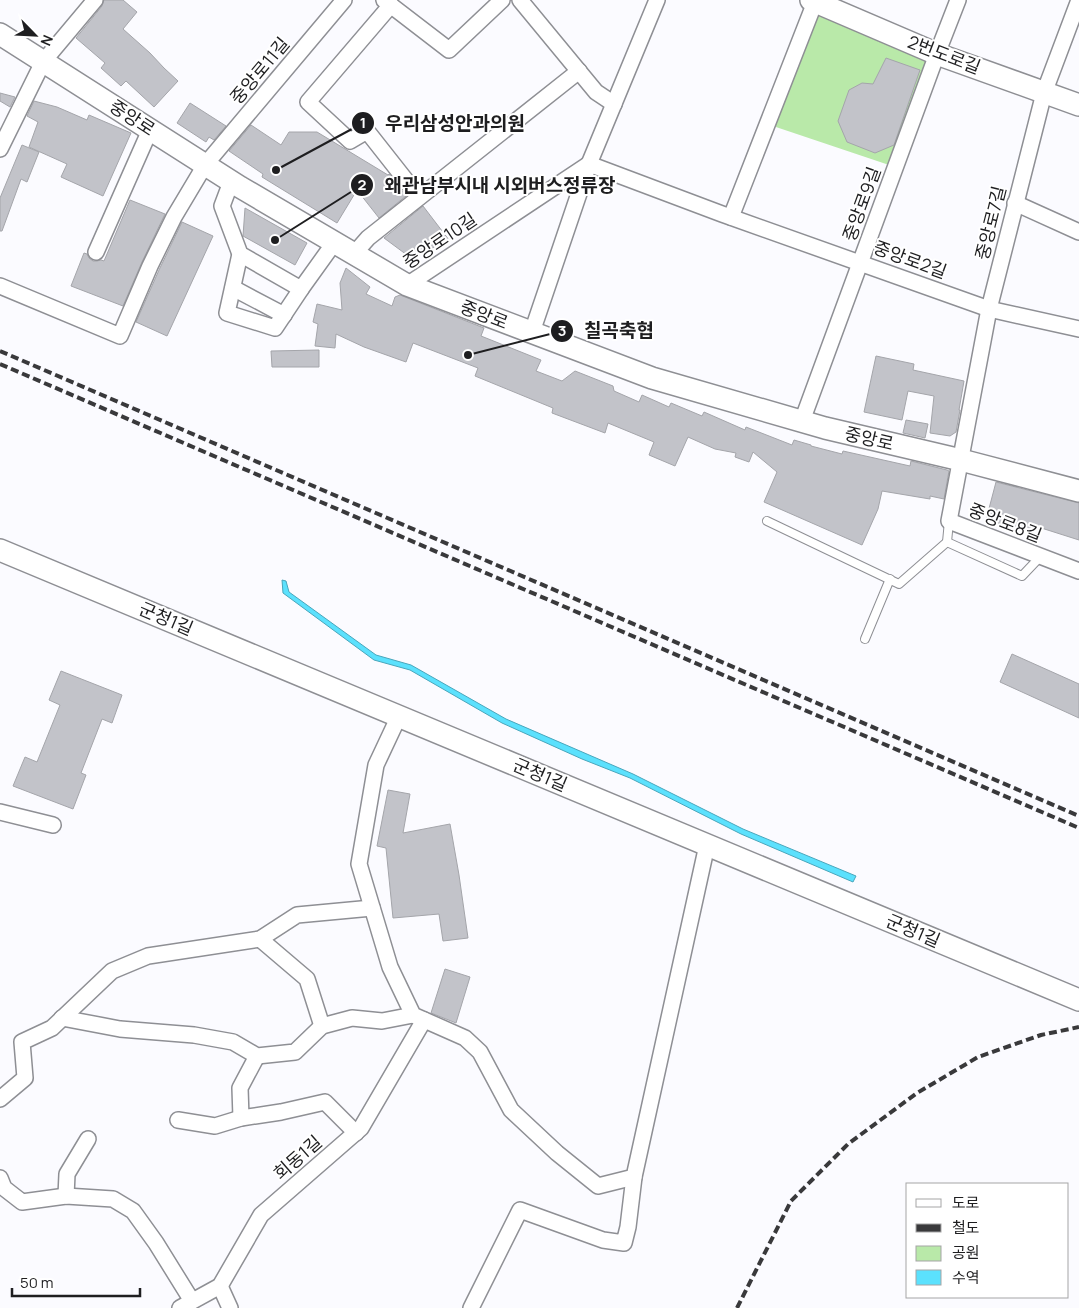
<svg xmlns="http://www.w3.org/2000/svg" width="1079" height="1308" font-family="Manrope,'Noto Sans KR',sans-serif">
	<rect width="100%" height="100%" fill="#fbfbff"/>
	<polygon fill="#b9e9a9" points="815,2 937,54 895,167 767,124"/>
	<polygon fill="#5be1fd" stroke="#49a6bb" points="282,580 286,581 289,592 376,655 411,665 506,719 633,774 743,829 856,876 853,882 741,834 630,778 582,759 502,723 410,670 374,660 283,593"/>
	<g fill="#c2c3c9" stroke="#a4a5aa">
		<polygon points="104,0 123,0 137,12 123,29 150,53 164,68 178,81 154,107 126,81 121,86 101,68 105,63 76,38 102,6"/>
		<polygon points="886,58 920,70 894,145 875,153 847,142 838,121 849,90 862,83 873,84"/>
		<polygon points="0,93 15,97 10,107 0,101"/>
		<polygon points="34,101 57,107 87,120 89,115 131,133 103,196 61,177 67,164 29,147 38,122 27,116"/>
		<polygon points="190,103 226,126 214,140 209,137 206,142 177,123"/>
		<polygon points="251,125 281,145 289,132 317,132 388,175 389,174 406,196 379,218 357,190 337,223 262,177 263,174 229,151"/>
		<polygon points="22,145 39,152 27,182 21,179 2,231 0,231 0,198"/>
		<polygon points="130,200 165,214 142,262 123,306 71,286 84,253 87,254 89,258 93,261 97,261 101,260 104,261"/>
		<polygon points="423,206 449,240 411,258 384,238"/>
		<polygon points="245,208 307,243 295,265 243,236"/>
		<polygon points="182,222 213,236 167,336 136,322 159,270"/>
		<polygon points="346,268 370,287 366,294 392,306 395,297 400,295 484,328 481,336 541,360 536,371 562,381 575,371 613,386 614,391 639,402 642,395 669,407 671,403 702,416 704,412 745,430 746,427 792,445 794,440 811,445 811,446 842,454 843,451 910,466 911,461 947,470 949,471 944,499 930,496 930,499 882,491 878,509 862,545 764,502 777,472 753,452 749,462 735,457 736,453 715,449 688,437 675,466 649,455 654,442 608,423 605,433 552,413 553,408 475,376 478,368 413,343 406,362 364,347 336,334 335,348 315,346 318,324 313,322 317,304 342,310 340,283"/>
		<polygon points="319,350 319,367 272,367 271,351"/>
		<polygon points="876,356 914,364 913,370 964,381 959,410 960,410 956,432 950,436 930,433 934,396 908,391 902,420 864,412"/>
		<polygon points="906,420 928,424 925,438 903,433"/>
		<polygon points="996,482 1079,503 1079,540 1035,526 1033,533 986,520"/>
		<polygon points="1012,654 1079,684 1079,718 1000,682"/>
		<polygon points="61,671 122,695 112,723 102,719 81,773 86,775 73,809 13,786 25,757 37,762 60,705 49,700"/>
		<polygon points="388,790 410,794 403,833 450,824 459,875 468,938 443,941 439,914 393,918 386,848 377,846"/>
		<polygon points="445,969 470,977 456,1023 431,1013"/>
	</g>
	<g fill="none" stroke-linecap="round" stroke-linejoin="round">
		<g stroke="#8e8f94" stroke-width="10">
			<g id="lane">
				<polyline points="767,521 899,584 947,542"/>
				<polyline points="949,521 947,542 1022,576 1041,556"/>
				<polyline points="865,639 890,579"/>
			</g>
		</g>
		<g stroke="#8e8f94" stroke-width="18">
			<g id="street">
				<polyline points="384,0 449,50 502,0"/>
				<polyline points="520,0 596,92 614,104"/>
				<polyline points="1079,0 1044,93 989,309 949,521 1079,571"/>
				<polyline points="391,5 308,102 350,141 367,131 419,197"/>
				<polyline points="0,149 43,62 95,0"/>
				<polyline points="589,164 722,214 989,309 1079,329"/>
				<polyline points="231,182 222,206 240,254 301,289 334,243"/>
				<polyline points="1015,203 1079,232"/>
				<polyline points="731,217 815,2"/>
				<polyline points="96,252 150,130"/>
				<polyline points="240,254 227,313 275,328 301,289"/>
				<polyline points="354,254 368,238 579,71"/>
				<polyline points="407,285 589,164"/>
				<polyline points="0,286 120,336 150,266 174,217 205,165 344,0"/>
				<polyline points="233,288 284,315"/>
				<polyline points="532,332 589,164 657,0"/>
				<polyline points="802,421 937,54 958,0"/>
				<polyline points="399,716 376,765 359,864 390,967 413,1015 465,1038 480,1052 511,1110 557,1153 598,1186 634,1177 707,845"/>
				<polyline points="0,812 53,825"/>
				<polyline points="260,939 307,979 322,1026"/>
				<polyline points="62,1018 120,1029 194,1035 233,1042 257,1056 295,1052 322,1026 352,1018 382,1021 413,1015"/>
				<polyline points="0,1099 25,1078 22,1042 52,1028 112,971 148,956 260,939 297,915 372,908"/>
				<polyline points="241,1118 240,1088 257,1056"/>
				<polyline points="178,1120 215,1126 241,1118 281,1112 325,1102 356,1133"/>
				<polyline points="0,1178 4,1188 22,1202 66,1196 113,1199 133,1211 156,1243 192,1301"/>
				<polyline points="66,1196 67,1174 88,1139"/>
				<polyline points="220,1286 230,1308"/>
				<polyline points="180,1308 220,1286 261,1215 361,1128 424,1020"/>
				<polyline points="471,1308 520,1210 603,1240 624,1243 628,1227 634,1177"/>
			</g>
		</g>
		<g stroke="#8e8f94" stroke-width="24">
			<g id="secondary">
				<polyline points="811,0 937,54 1079,105"/>
				<polyline points="0,34 240,187 407,285 652,378 825,428 961,460 1079,491"/>
				<polyline points="0,550 1079,1000"/>
			</g>
		</g>
		<use href="#lane" stroke="#fff" stroke-width="8"/>
		<use href="#street" stroke="#fff" stroke-width="15"/>
		<use href="#secondary" stroke="#fff" stroke-width="21"/>
		<g stroke="#39393b" stroke-width="4" stroke-dasharray="8 4" stroke-linecap="butt">
			<polyline points="0,351 1079,816"/>
			<polyline points="0,364 1079,828"/>
			<polyline points="737,1308 791,1201 848,1144 917,1093 978,1057 1041,1035 1079,1027"/>
		</g>
	</g>
	<g text-anchor="middle" stroke-width="4" stroke-linejoin="round" paint-order="stroke">
		<g font-size="18" fill="#1e1e20" stroke="#fff">
			<text transform="translate(944 55) rotate(21)" y="6">2번도로길</text>
			<text transform="translate(260 71) rotate(-50)" y="6">중앙로11길</text>
			<text transform="translate(132 118) rotate(33)" y="6">중앙로</text>
			<text transform="translate(862 204) rotate(-70)" y="6">중앙로9길</text>
			<text transform="translate(991 223) rotate(-76)" y="6">중앙로7길</text>
			<text transform="translate(440 241) rotate(-34)" y="6">중앙로10길</text>
			<text transform="translate(910 260) rotate(20)" y="6">중앙로2길</text>
			<text transform="translate(484 315) rotate(21)" y="6">중앙로</text>
			<text transform="translate(869 439) rotate(13)" y="6">중앙로</text>
			<text transform="translate(1005 523) rotate(21)" y="6">중앙로8길</text>
			<text transform="translate(166 619) rotate(23)" y="6">군청1길</text>
			<text transform="translate(540 775) rotate(23)" y="6">군청1길</text>
			<text transform="translate(913 931) rotate(23)" y="6">군청1길</text>
			<text transform="translate(298 1158) rotate(-41)" y="6">회동1길</text>
		</g>
	</g>
	<path fill="none" stroke="#1e1e20" stroke-width="2" d="M276 170L363 123M275 240L362 185M468 355L562 331"/>
	<g fill="#1e1e20" stroke="#fff" stroke-width="2">
		<circle cx="276" cy="170" r="5"/>
		<circle cx="275" cy="240" r="5"/>
		<circle cx="468" cy="355" r="5"/>
		<circle cx="363" cy="123" r="12"/>
		<circle cx="362" cy="185" r="12"/>
		<circle cx="562" cy="331" r="12"/>
	</g>
	<g font-size="15" text-anchor="middle" font-weight="bold" fill="#fff">
		<text x="363" y="128">1</text>
		<text x="362" y="190">2</text>
		<text x="562" y="336">3</text>
	</g>
	<g font-size="19" text-anchor="middle" font-weight="bold" fill="#1e1e20" stroke="#fff" stroke-width="4" stroke-linejoin="round" paint-order="stroke">
		<text x="455" y="130">우리삼성안과의원</text>
		<text x="500" y="192">왜관남부시내 시외버스정류장</text>
		<text x="619" y="337">칠곡축협</text>
	</g>
	<rect x="906" y="1183" width="162" height="115" fill="#ffffff" stroke="#a5a5a6"/>
	<rect x="916" y="1199" width="25" height="8" fill="#ffffff" stroke="#a5a5a6"/>
	<text x="952" y="1208" font-size="15" fill="#1e1e20">도로</text>
	<rect x="916" y="1224" width="25" height="8" fill="#39393b" stroke="#a5a5a6"/>
	<text x="952" y="1233" font-size="15" fill="#1e1e20">철도</text>
	<rect x="916" y="1246" width="25" height="15" fill="#b9e9a9" stroke="#a5a5a6"/>
	<text x="952" y="1258" font-size="15" fill="#1e1e20">공원</text>
	<rect x="916" y="1270" width="25" height="15" fill="#5be1fd" stroke="#a5a5a6"/>
	<text x="952" y="1283" font-size="15" fill="#1e1e20">수역</text>
	<g transform="translate(35 35) rotate(114)" stroke="#ffffff" stroke-width="4" paint-order="stroke">
	<path d="M0-4L9 19L0 12L-9 19Z" fill="#1e1e20"/>
	<text y="-8" font-size="14" font-weight="bold" text-anchor="middle" fill="#1e1e20">N</text>
	</g>
	<path d="M12 1288v8h128v-8" fill="none" stroke="#1e1e20" stroke-width="2.5"/>
	<text x="20" y="1288" font-size="15" fill="#1e1e20" stroke="#ffffff" stroke-width="4" paint-order="stroke">50 m</text>
</svg>
